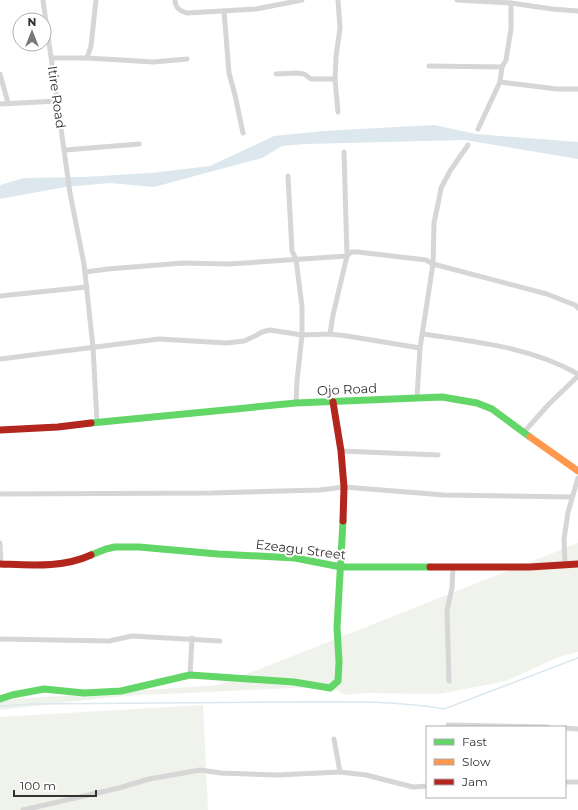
<svg xmlns="http://www.w3.org/2000/svg" width="578" height="810" font-family="Montserrat,sans-serif">
	<rect width="100%" height="100%" fill="#fff"/>
	<g fill="#f0f2ec">
		<polygon points="578,543 578,652 559,657 506,681 439,694 366,693 346,695 334,688 293,688 122,696 0,710 0,700 219,685"/>
		<polygon points="203,705 208,810 0,810 0,717"/>
	</g>
	<polygon fill="#dce8ee" points="434,125 476,134 578,142 578,159 465,140 305,144 282,146 262,158 154,187 110,183 65,187 0,199 0,185 24,178 83,177 151,173 210,166 274,136 323,131"/>
	<g fill="none" stroke-linecap="round" stroke-linejoin="round">
		<path stroke="#dce8ee" stroke-width="1.5" d="M0,706L31,704C112,703 193,702 274,702C330,702 388,699 444,709L578,658"/>
		<g stroke="#d6d6d6" stroke-width="5">
			<polyline points="43,0 70,193 84,264 93,347 97,422"/>
			<path d="M175,0C175,8 180,11 187,13L256,9L302,0"/>
			<polyline points="338,0 340,28 336,57 335,79 338,112"/>
			<polyline points="457,0 511,3 552,9 578,11"/>
			<polyline points="224,11 229,73 235,95 243,133"/>
			<polyline points="52,58 87,58 154,62 187,59"/>
			<polyline points="87,58 91,46 96,0"/>
			<polyline points="429,66 502,67"/>
			<polyline points="0,74 8,103"/>
			<polyline points="276,74 297,73 304,74 311,79 335,79"/>
			<polyline points="500,82 557,89 578,89"/>
			<polyline points="0,104 58,101"/>
			<polyline points="478,129 500,82 502,67 506,60 511,29 511,3"/>
			<polyline points="65,150 139,144"/>
			<polyline points="288,176 292,251 296,259 302,307 302,335 297,381 296,403"/>
			<polyline points="85,272 108,269 183,263 229,264 347,256 351,252 358,252 426,260 433,264 547,294 575,305 578,308"/>
			<polyline points="0,296 87,287"/>
			<polyline points="330,334 333,315 347,256 344,152"/>
			<path d="M423,334C476,342 531,347 578,374"/>
			<polyline points="0,359 159,339 227,343 244,341 255,336 262,332 270,330 302,335 330,334 347,336 420,348"/>
			<polyline points="417,398 420,348 433,264 434,223 439,199 441,188 450,171 468,145"/>
			<polyline points="524,432 549,404 578,376"/>
			<polyline points="341,451 438,455"/>
			<polyline points="0,494 211,493 320,490 344,487 444,495 572,497"/>
			<polyline points="0,543 1,564"/>
			<polyline points="565,564 564,539 568,512 578,478"/>
			<polyline points="0,639 109,641 132,636 220,641"/>
			<polyline points="190,675 192,638"/>
			<polyline points="449,681 447,610 452,588 453,567"/>
			<polyline points="448,725 548,727"/>
			<polyline points="565,728 578,729"/>
			<polyline points="334,739 340,772"/>
			<polyline points="565,782 578,782"/>
			<polyline points="23,810 119,788 149,779 200,770 221,773 277,775 340,772 366,775 413,787 427,786"/>
		</g>
		<g stroke="#63d668" stroke-width="7">
			<polyline points="91,423 296,403 442,397 477,403 492,409 530,437"/>
			<polyline points="91,555 106,549 115,547 139,547 218,554 295,558 341,567 430,567"/>
			<polyline points="0,699 12,695 44,689 84,693 121,691 190,675 294,682 330,688 338,681 339,662 337,627 343,521"/>
		</g>
		<polyline stroke="#ff974d" stroke-width="7" points="530,437 578,471"/>
		<g stroke="#b3261e" stroke-width="7">
			<polyline points="333,402 341,451 344,487 343,521"/>
			<polyline points="0,430 58,427 91,423"/>
			<path d="M0,564C30,565 63,568 91,555"/>
			<polyline points="430,567 530,567 578,564"/>
		</g>
	</g>
	<g text-anchor="middle" stroke-width="4" stroke-linejoin="round" paint-order="stroke">
		<g font-size="13" fill="#323232" stroke="#fff">
			<text transform="translate(57 97) rotate(82)" y="5">Itire Road</text>
			<text transform="translate(347 389) rotate(-3)" y="5">Ojo Road</text>
			<text transform="translate(301 549) rotate(7)" y="5">Ezeagu Street</text>
		</g>
	</g>
	<rect x="426" y="726" width="140" height="72" fill="#ffffff" stroke="#adadad"/>
	<rect x="434" y="739" width="20" height="6" fill="#63d668" stroke="#adadad"/>
	<text x="462" y="746" font-size="12" fill="#323232">Fast</text>
	<rect x="434" y="759" width="20" height="6" fill="#ff974d" stroke="#adadad"/>
	<text x="462" y="766" font-size="12" fill="#323232">Slow</text>
	<rect x="434" y="779" width="20" height="6" fill="#b3261e" stroke="#adadad"/>
	<text x="462" y="786" font-size="12" fill="#323232">Jam</text>
	<g transform="translate(32 32)"><circle r="19" fill="#ffffff" stroke="#adadad"/>
	<path d="M0-3L7 15L0 10L-7 15Z" fill="#7a7a7a"/>
	<text y="-6" font-size="11" font-weight="bold" text-anchor="middle" fill="#323232">N</text>
	</g>
	<path d="M14 790v6h82v-6" fill="none" stroke="#323232" stroke-width="2"/>
	<text x="20" y="790" font-size="12" fill="#323232" stroke="#ffffff" stroke-width="3" paint-order="stroke">100 m</text>
</svg>
